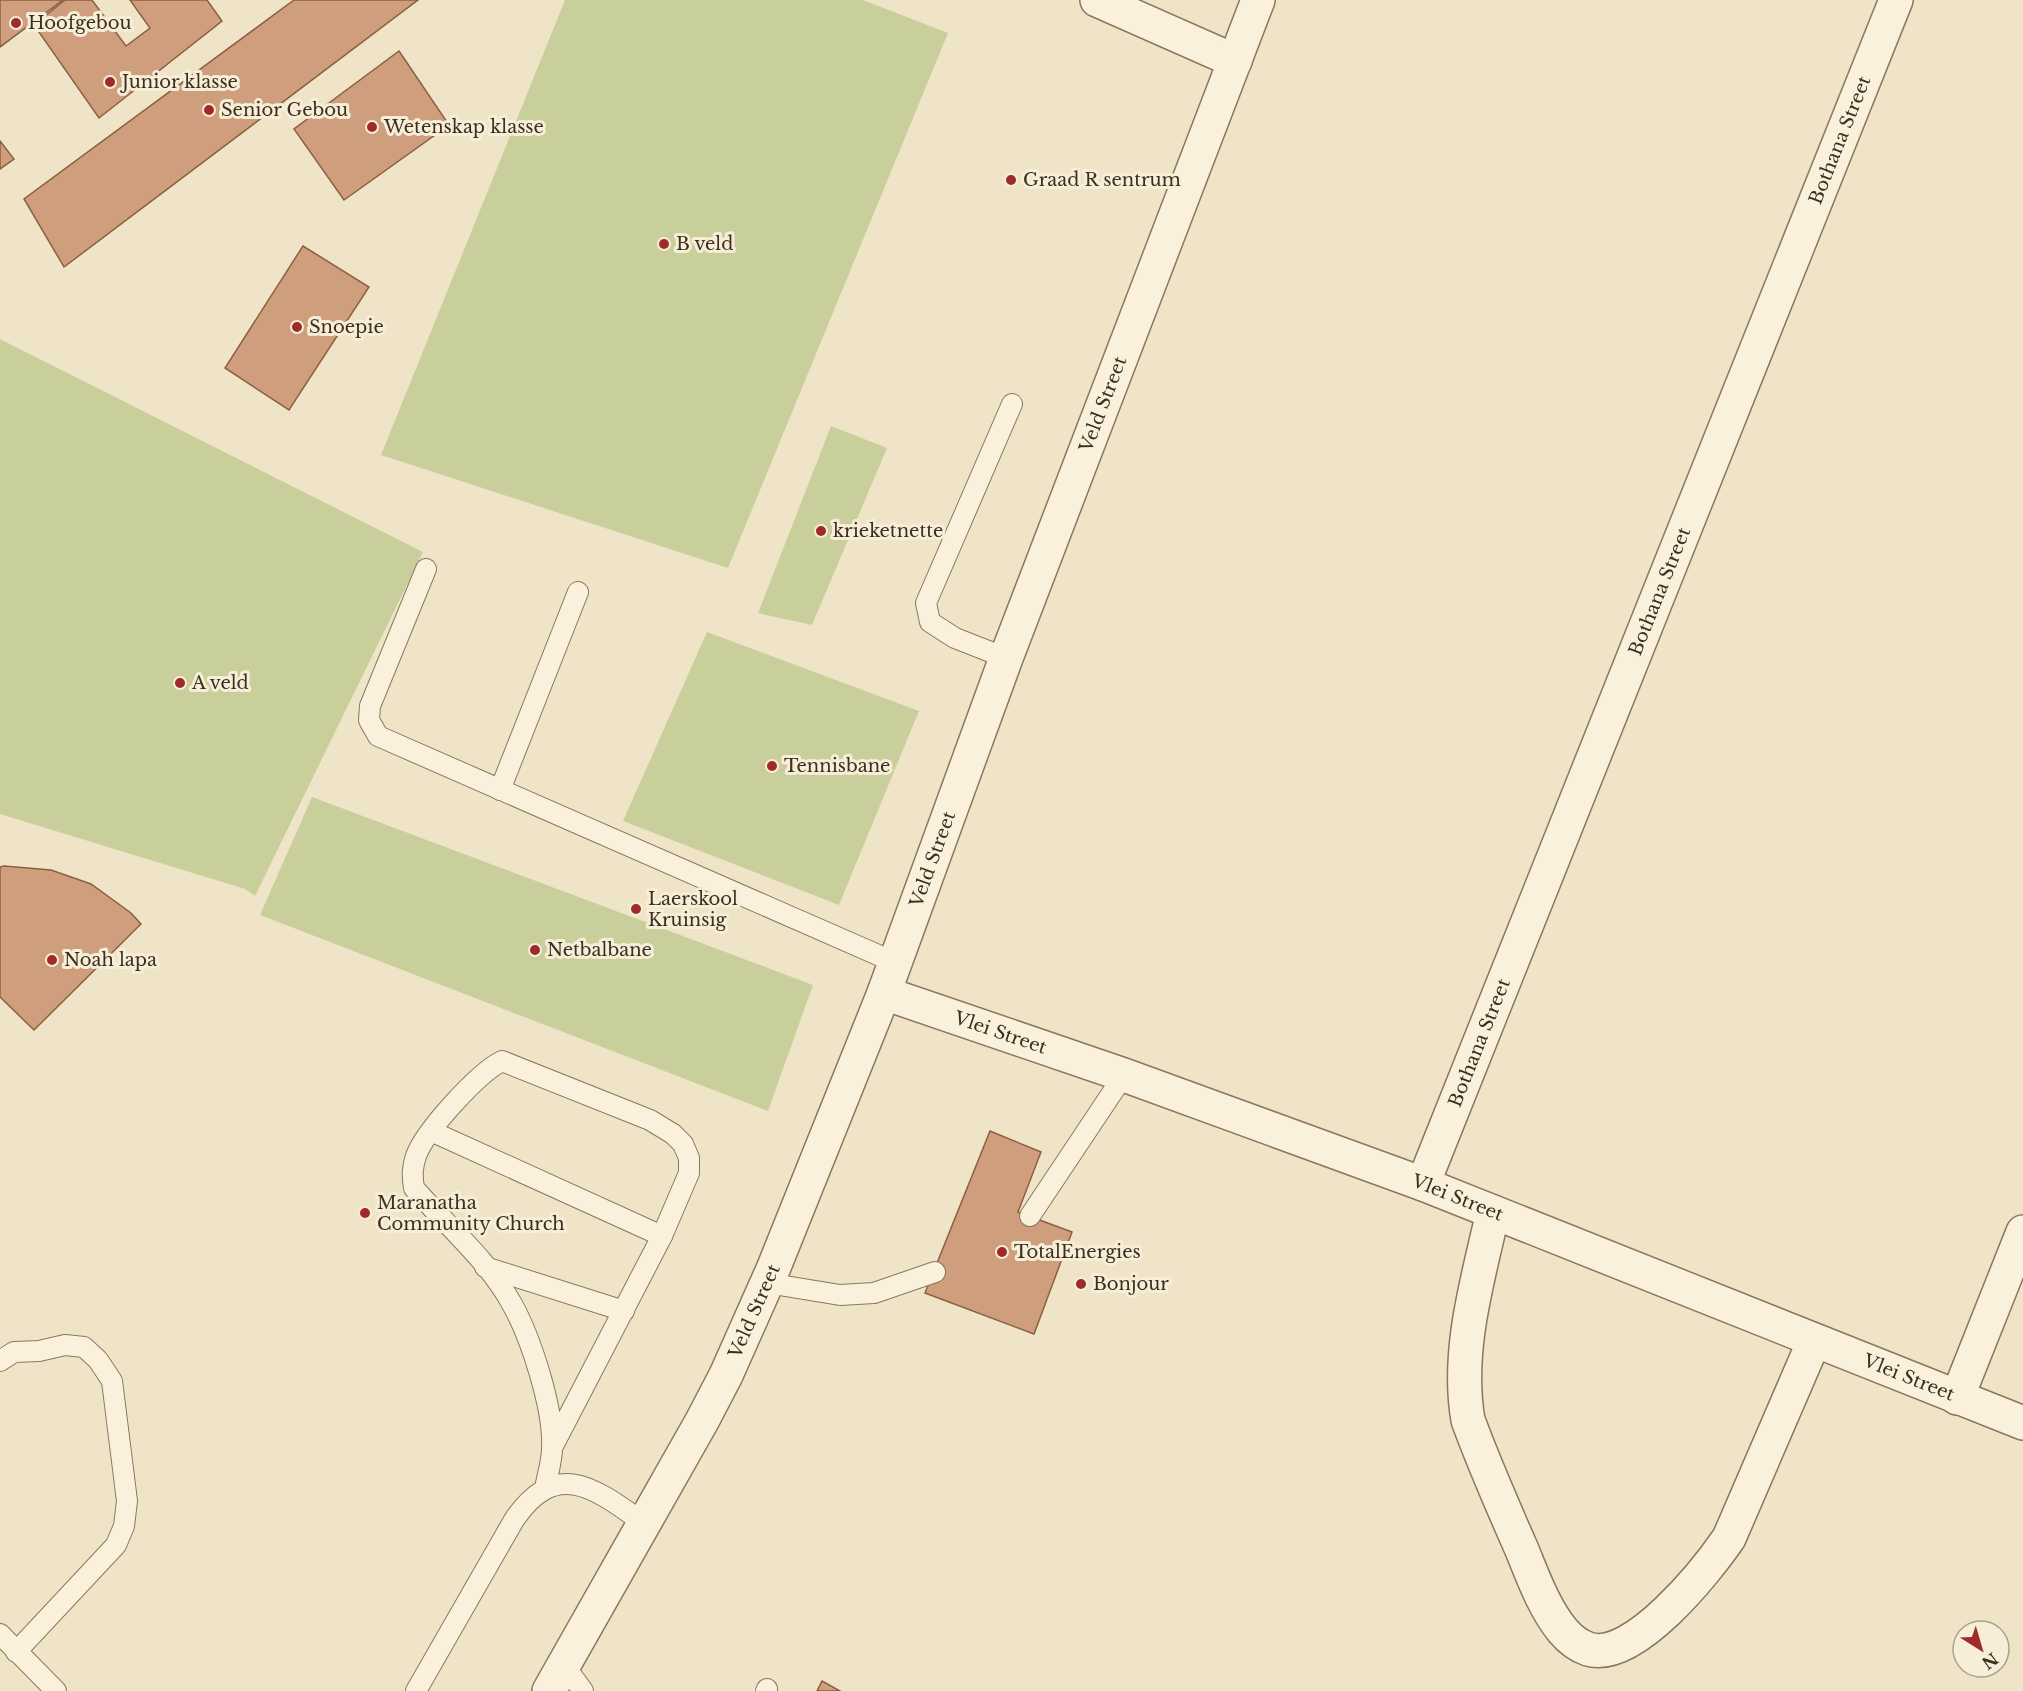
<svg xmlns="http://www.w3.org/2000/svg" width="2023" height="1691" font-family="'Libre Baskerville',serif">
	<rect width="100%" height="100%" fill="#f0e4c8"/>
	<g fill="#c9cf9b">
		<polygon points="565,0 863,0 948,33 728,568 381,455"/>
		<polygon points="0,339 423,552 255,896 245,889 0,814"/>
		<polygon points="831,426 887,448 812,625 758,613"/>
		<polygon points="707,632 919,711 839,905 623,821"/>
		<polygon points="312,797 813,985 768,1111 260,915"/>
	</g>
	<g fill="#cf9f7d" stroke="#8d5f41" stroke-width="1.5">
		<polygon points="0,0 63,0 0,47"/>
		<polygon points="65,0 92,0 126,46 150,28 130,0 207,0 222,21 99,118 34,25"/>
		<polygon points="294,0 418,0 64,267 24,199"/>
		<polygon points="399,51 449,125 344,200 294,129"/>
		<polygon points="0,141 14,159 0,169"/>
		<polygon points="303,246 369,287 289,410 225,368"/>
		<polygon points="4,866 51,870 91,884 131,913 141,924 34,1030 0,997 0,867"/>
		<polygon points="990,1131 1041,1152 1018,1212 1072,1232 1034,1334 925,1293"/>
		<polygon points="822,1681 840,1691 817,1691"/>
	</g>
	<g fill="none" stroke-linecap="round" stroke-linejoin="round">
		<g stroke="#8d765c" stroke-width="22">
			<g id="service">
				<polyline points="426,569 370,706 369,720 378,736 894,962"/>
				<polyline points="1006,658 955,638 930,622 926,603 1012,404"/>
				<polyline points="500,790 578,592"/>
				<polyline points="433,1132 662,1236"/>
				<polyline points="1030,1216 1124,1075"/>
				<polyline points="485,1267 624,1311"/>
				<polyline points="767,1283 840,1295 874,1293 935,1272"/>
				<polyline points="0,1361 14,1352 39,1351 65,1345 84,1347 98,1360 112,1381 127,1501 124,1526 116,1545 16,1652"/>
				<path d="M545,1489C547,1476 552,1462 552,1448C554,1409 531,1338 512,1304C488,1260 446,1225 414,1188C412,1176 412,1168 416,1156C425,1131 478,1073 502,1061L650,1120L673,1134L683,1144L689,1158V1173L662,1236L552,1448"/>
				<polyline points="0,1634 56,1691"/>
				<polyline points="564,1665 583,1691"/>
				<path d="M416,1691L514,1520C557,1456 597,1490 645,1524"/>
				<polyline points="766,1691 767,1689"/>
			</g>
		</g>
		<g stroke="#8d765c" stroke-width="36">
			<g id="minor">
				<polyline points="1097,0 1235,61"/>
				<path id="s1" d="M884,993L1124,1075L1423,1184L2023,1423"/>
				<path id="s2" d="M1423,1184L1896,0"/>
				<path d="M1493,1212C1478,1279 1456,1351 1468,1420C1484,1464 1503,1507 1522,1550C1533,1577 1544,1608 1563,1631C1569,1638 1579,1646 1588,1649C1633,1664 1707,1570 1729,1538L1814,1341"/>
				<polyline points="1957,1398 2023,1232"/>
			</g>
		</g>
		<g stroke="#8d765c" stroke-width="36">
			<g id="tertiary">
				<path id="s3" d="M549,1691L702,1421L726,1375L774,1267L884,993L1006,658L1258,0"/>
			</g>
		</g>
		<use href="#service" stroke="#faf1dc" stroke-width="20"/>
		<use href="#minor" stroke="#faf1dc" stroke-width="33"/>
		<use href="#tertiary" stroke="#faf1dc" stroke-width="33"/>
	</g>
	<g fill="#9e2a2b" stroke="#f7eed8" stroke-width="2">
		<circle cx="16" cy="23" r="6"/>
		<circle cx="110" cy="82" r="6"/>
		<circle cx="209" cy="110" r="6"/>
		<circle cx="372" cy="127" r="6"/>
		<circle cx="1011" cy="180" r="6"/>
		<circle cx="664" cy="244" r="6"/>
		<circle cx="297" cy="327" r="6"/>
		<circle cx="821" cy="531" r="6"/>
		<circle cx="180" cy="683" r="6"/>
		<circle cx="772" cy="766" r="6"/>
		<circle cx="636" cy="909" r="6"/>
		<circle cx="535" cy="950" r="6"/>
		<circle cx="52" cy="960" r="6"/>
		<circle cx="365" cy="1213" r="6"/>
		<circle cx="1002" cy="1252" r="6"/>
		<circle cx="1081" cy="1284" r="6"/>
	</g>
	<g text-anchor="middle" stroke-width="6" stroke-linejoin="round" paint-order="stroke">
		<g font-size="18" fill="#3d2e20" stroke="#f7eed8" text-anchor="start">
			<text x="28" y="29">Hoofgebou</text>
			<text x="122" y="88">Junior klasse</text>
			<text x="221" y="116">Senior Gebou</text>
			<text x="384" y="133">Wetenskap klasse</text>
			<text x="1023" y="186">Graad R sentrum</text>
			<text x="676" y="250">B veld</text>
			<text x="309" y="333">Snoepie</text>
			<text x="833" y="537">krieketnette</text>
			<text x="192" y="689">A veld</text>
			<text x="784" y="772">Tennisbane</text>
			<text x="648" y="905">Laerskool<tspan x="648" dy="21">Kruinsig</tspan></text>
			<text x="547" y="956">Netbalbane</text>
			<text x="64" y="966">Noah lapa</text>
			<text x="377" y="1209">Maranatha<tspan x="377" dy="21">Community Church</tspan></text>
			<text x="1014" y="1258">TotalEnergies</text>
			<text x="1093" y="1290">Bonjour</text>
		</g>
		<g font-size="18" fill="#3d2e20" stroke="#f7eed8">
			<text dy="6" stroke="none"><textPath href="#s2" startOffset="1124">Bothana Street</textPath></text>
			<text dy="6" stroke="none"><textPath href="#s3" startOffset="1404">Veld Street</textPath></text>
			<text dy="6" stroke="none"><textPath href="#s2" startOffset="638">Bothana Street</textPath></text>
			<text dy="6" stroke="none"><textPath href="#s3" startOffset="918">Veld Street</textPath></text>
			<text dy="6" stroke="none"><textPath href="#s1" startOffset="123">Vlei Street</textPath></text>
			<text dy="6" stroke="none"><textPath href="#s2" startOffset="152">Bothana Street</textPath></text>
			<text dy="6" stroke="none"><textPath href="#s1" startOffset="609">Vlei Street</textPath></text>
			<text dy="6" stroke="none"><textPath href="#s3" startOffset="432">Veld Street</textPath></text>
			<text dy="6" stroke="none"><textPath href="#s1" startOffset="1095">Vlei Street</textPath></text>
		</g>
	</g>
	<g transform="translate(1981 1649) rotate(143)"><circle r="28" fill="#f7eed8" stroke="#ada18e" stroke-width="1.5"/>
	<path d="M0-4.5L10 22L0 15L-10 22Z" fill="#9e2a2b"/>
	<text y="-9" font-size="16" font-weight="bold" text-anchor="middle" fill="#3d2e20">N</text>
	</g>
</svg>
